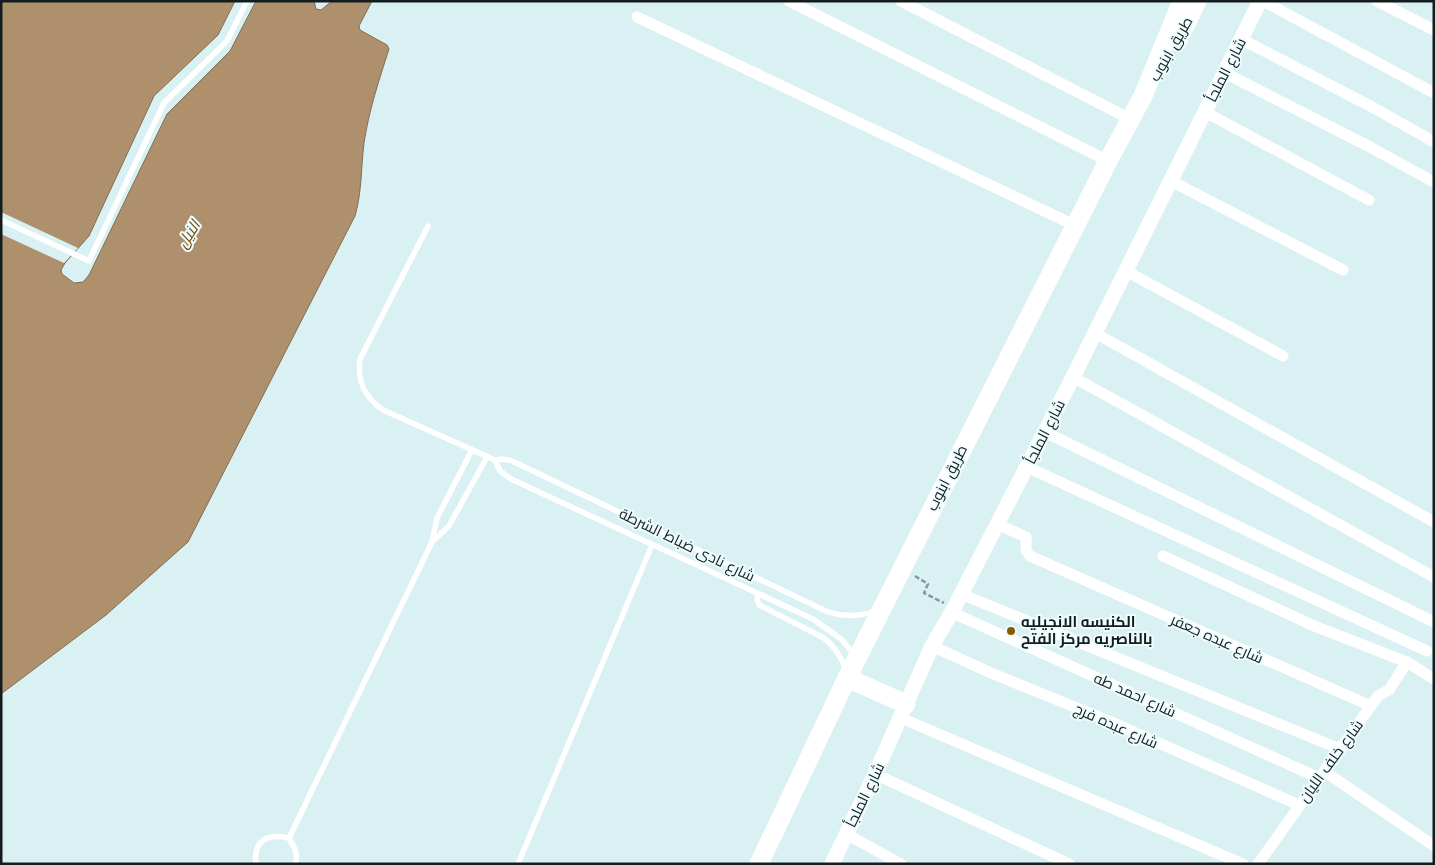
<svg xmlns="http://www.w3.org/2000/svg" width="1435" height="865" font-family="Inter,Cairo,sans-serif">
	<rect width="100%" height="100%" fill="#daf1f4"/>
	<path fill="#af906c" stroke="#806e55" d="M1,1H235L218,35L154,96L89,236L65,263L61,270L62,274L74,283L83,282L89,275L167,114L230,51L256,1H314L316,9L321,10L332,1H372L359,26L360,30L387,45L389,49C379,80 369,110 364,143C361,167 362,192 355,216L188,542L106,615L1,694Z"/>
	<polygon fill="#daf1f4" points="1,212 78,248 64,263 1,234"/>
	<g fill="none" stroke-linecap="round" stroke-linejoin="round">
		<polyline stroke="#869799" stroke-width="2.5" stroke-dasharray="5 2.5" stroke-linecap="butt" points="915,576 928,584 924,593 944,603"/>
		<g stroke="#fff" stroke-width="5.5">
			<polyline points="1,220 89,261 164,103 227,41 247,1"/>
			<path d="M428,226L360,359C357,381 364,397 383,410L495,460"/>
			<polyline points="432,542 449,526 487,457"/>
			<path d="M758,594L757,599L759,605L824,638C835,647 842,657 846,671"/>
			<path d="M855,655L841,639L813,619L511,479L500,471L495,460L501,459L510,460L828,612C844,617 859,617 875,611"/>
			<polyline points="289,838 432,542 437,518 472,450"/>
			<path d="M256,864C253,840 268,833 289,838C294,847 299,854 295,864"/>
			<polyline points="518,864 652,545"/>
		</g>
		<g stroke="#fff" stroke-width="11">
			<polyline points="789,1 1108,161"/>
			<polyline points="901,1 1130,119"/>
			<polyline points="1263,1 1434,93"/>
			<polyline points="1377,1 1434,30"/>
			<polyline points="637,17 1076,226"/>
			<polyline points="1241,39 1374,108 1434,142"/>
			<polyline points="1225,73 1370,147 1434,182"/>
			<polyline points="1205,112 1369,200"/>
			<polyline points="1171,181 1343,270"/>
			<polyline points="1126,271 1283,356"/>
			<polyline points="1095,333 1434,522"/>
			<polyline points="1073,377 1434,577"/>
			<polyline points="1045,432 1434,622"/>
			<polyline points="1027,467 1427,651"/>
			<polyline points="997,524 1026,537 1026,550 1030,556 1371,706"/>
			<polyline points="1163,556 1312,625 1407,662 1434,679"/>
			<polyline points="961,594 1340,749"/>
			<polyline points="951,612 1319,778"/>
			<polyline points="932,646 991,673 1109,721 1299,805"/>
			<polyline points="901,718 1243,864"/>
			<polyline points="1324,771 1434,846"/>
			<polyline points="875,774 1069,864"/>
			<polyline points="846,834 901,864"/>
			<polyline points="1258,864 1378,696 1389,690 1407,662"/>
		</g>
		<polyline stroke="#fff" stroke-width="15" points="832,864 875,774 932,646 954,608 1073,377 1260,1"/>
		<g stroke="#fff" stroke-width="19">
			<polyline points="1177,42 1197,1"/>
			<polyline points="847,678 906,704"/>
			<polyline points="759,864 847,678 1108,161 1143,96 1182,1"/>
		</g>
	</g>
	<circle fill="#8a5802" stroke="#eefcfe" stroke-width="2" cx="1011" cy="631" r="5"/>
	<g text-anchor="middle" stroke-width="4" stroke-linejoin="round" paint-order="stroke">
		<g font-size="15" fill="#141d1e" stroke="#eefcfe">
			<text transform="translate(1171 49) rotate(-60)" y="5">طريق ابنوب</text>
			<text transform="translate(1226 70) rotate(-63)" y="5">شارع الملجأ</text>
			<text transform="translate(1045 432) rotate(-63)" y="5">شارع الملجأ</text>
			<text transform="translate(947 478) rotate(-63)" y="5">طريق ابنوب</text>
			<text transform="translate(687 545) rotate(26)" y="5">شارع نادى ضباط الشرطة</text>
			<text transform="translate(1217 639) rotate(24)" y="5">شارع عبده جعفر</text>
			<text transform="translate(1135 695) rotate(24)" y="5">شارع احمد طه</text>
			<text transform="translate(1116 726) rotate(24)" y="5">شارع عبده فرج</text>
			<text transform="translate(1331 761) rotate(-54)" y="5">شارع خلف الليان</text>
			<text transform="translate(865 795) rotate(-64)" y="5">شارع الملجأ</text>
		</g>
		<g font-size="15" font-weight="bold" fill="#141d1e" stroke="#eefcfe" text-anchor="start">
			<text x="1021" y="627">الكنيسه الانجيليه<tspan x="1021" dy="17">بالناصريه مركز الفتح</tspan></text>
		</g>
		<g font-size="16" font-style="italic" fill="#754b0a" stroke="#eefcfe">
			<text transform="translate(188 234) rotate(-58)" y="6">النيل</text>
		</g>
	</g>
	<rect width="1435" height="865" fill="none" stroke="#141d1e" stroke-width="5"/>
</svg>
